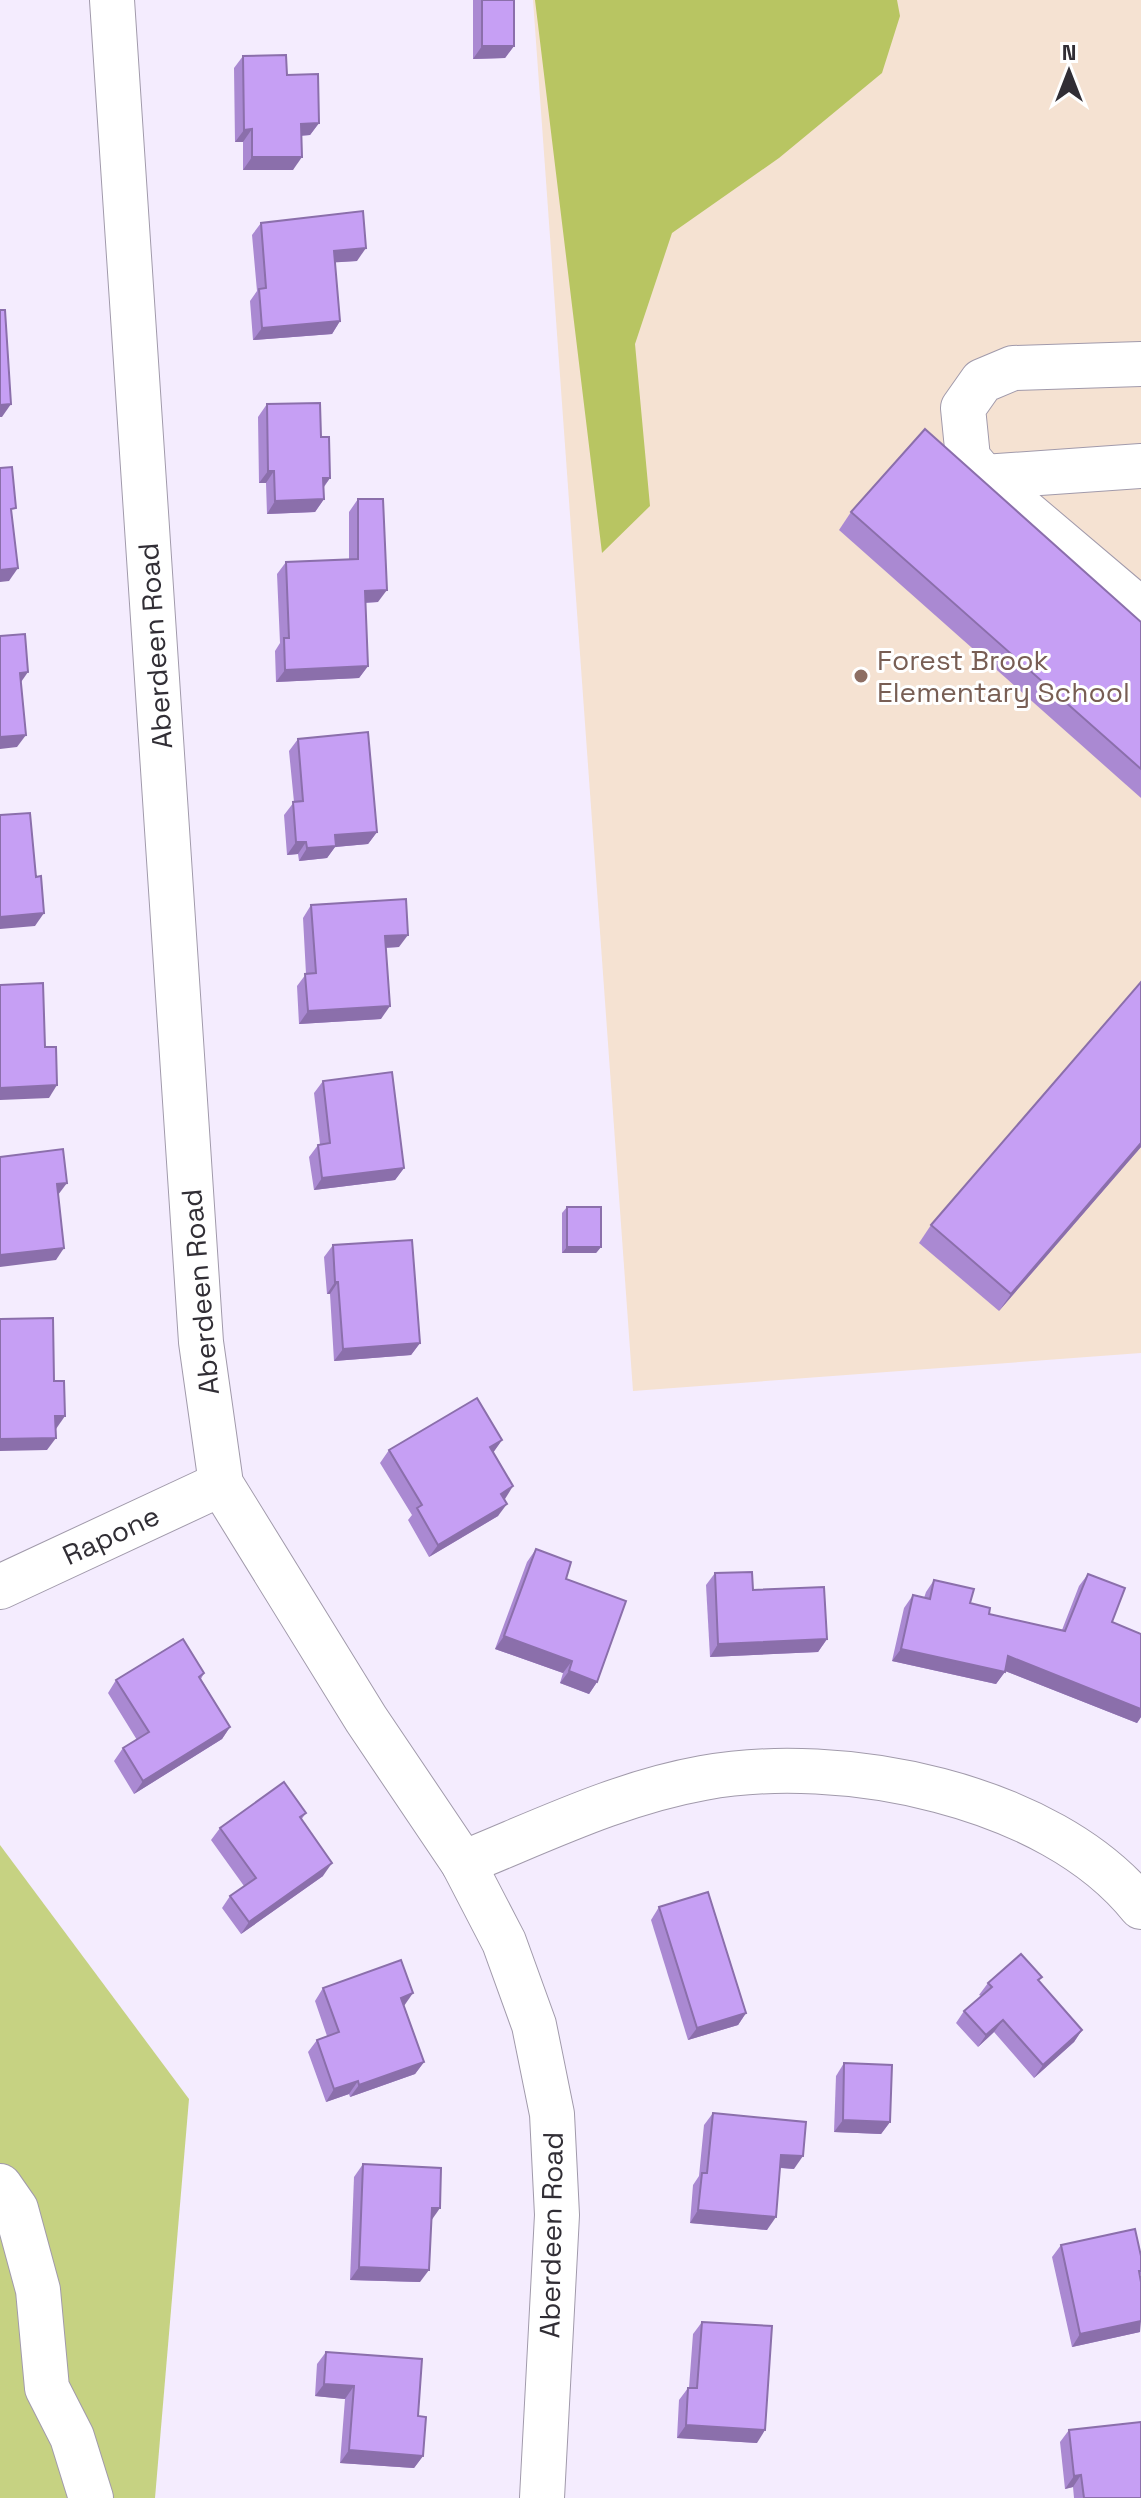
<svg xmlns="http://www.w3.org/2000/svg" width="1141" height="2498" font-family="'Space Grotesk',sans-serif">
	<rect width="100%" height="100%" fill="#f4ecfe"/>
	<polygon fill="#f5e2d2" points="533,0 1141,0 1141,1353 633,1391"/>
	<polygon fill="#c6d282" points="0,1845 189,2099 155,2498 0,2498"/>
	<polygon fill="#b8c562" points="535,0 897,0 900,16 882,73 779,158 672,233 635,344 650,506 602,553"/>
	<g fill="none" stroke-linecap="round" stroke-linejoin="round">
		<g stroke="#a19aab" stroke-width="46">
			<g id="minor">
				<polyline points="112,0 201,1342 221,1484 366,1719 463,1863 504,1942 534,2025 552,2114 557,2215 542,2498"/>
				<polyline points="1141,364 1013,368 982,381 963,408 968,458 984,477 1141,610"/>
				<polyline points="984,477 1141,466"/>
				<polyline points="0,1587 221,1484"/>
				<path d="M463,1863C542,1831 619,1793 703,1778C840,1753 1050,1793 1141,1907"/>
				<polyline points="0,2186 16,2209 38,2290 47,2388 72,2437 91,2498"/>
			</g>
		</g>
		<use href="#minor" stroke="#fff" stroke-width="44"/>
	</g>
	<g fill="#aa89d2">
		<polygon points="473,0 514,0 514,46 505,58 473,59"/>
		<polygon points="243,56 287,75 319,123 310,135 301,136 293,170 243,170 243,142 235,142 234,68"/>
		<polygon points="261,223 357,261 335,262 340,321 332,334 253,340 250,301 257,291 252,235"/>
		<polygon points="267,404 321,437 330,478 324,487 324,499 315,512 267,514 266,483 259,483 258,417"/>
		<polygon points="358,499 378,602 365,603 368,666 359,678 276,682 275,651 280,643 277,574 286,562 349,559 349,512"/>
		<polygon points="851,512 1141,622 1141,798 839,530"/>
		<polygon points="298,739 377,832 368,844 335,847 327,858 299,861 298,854 287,855 284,815 294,802 289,751"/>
		<polygon points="311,905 399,947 386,948 381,1019 299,1024 297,986 306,974 303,918"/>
		<polygon points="1141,982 1141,1147 999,1311 919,1243 931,1225"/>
		<polygon points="323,1081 404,1168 395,1180 314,1190 309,1157 318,1145 320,1144 314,1093"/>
		<polygon points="567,1207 601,1247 596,1253 562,1253 562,1213"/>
		<polygon points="333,1245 420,1343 411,1355 334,1361 330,1294 327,1294 324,1257"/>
		<polygon points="502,1440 493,1452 504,1499 498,1516 429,1557 408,1520 412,1515 380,1463 389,1450"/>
		<polygon points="536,1549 566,1579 597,1682 589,1694 560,1683 563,1673 495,1649 527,1562"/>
		<polygon points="715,1573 753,1590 827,1639 818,1652 710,1657 706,1585"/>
		<polygon points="1088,1574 1112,1622 1141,1634 1141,1717 1137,1723 1005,1671 996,1684 892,1661 904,1608 913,1595 924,1598 926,1592 934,1580 970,1603 989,1614 1062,1630 1079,1586"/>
		<polygon points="204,1673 201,1679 230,1727 222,1739 134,1794 114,1761 123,1748 137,1740 108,1693 116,1680"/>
		<polygon points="306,1813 301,1820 323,1876 241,1934 222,1908 230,1896 244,1886 211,1840 220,1828"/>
		<polygon points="659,1907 746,2013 738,2025 688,2040 651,1920"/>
		<polygon points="1039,1981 1082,2030 1074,2042 1034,2078 994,2032 978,2047 956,2023 964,2011 981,1996 979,1995 988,1983"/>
		<polygon points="323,1988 404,2006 424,2062 415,2074 350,2097 349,2094 326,2102 308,2052 317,2040 327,2036 315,2001"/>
		<polygon points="844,2063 890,2122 881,2134 834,2132 836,2076"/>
		<polygon points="713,2113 794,2169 780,2168 767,2230 690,2223 693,2185 699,2176 704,2125"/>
		<polygon points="363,2164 420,2282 350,2280 354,2177"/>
		<polygon points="1061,2245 1141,2256 1141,2274 1140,2276 1140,2332 1072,2347 1052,2257"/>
		<polygon points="702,2322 757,2443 677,2438 679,2400 688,2388 689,2388 693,2334"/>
		<polygon points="326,2352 418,2416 423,2456 414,2468 340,2463 345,2399 315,2396 317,2364"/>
		<polygon points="1069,2430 1141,2498 1074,2498 1073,2487 1065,2489 1060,2442"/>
	</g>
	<g fill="#8b6fab">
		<polygon points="482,46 514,46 505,58 473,59"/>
		<polygon points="319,123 310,135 292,136 301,124"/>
		<polygon points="252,129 243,142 235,142 244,130"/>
		<polygon points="252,157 302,157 293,170 243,170"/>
		<polygon points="366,248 357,261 326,263 334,251"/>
		<polygon points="340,321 332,334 253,340 262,328"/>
		<polygon points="11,404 2,417 0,417 0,405"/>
		<polygon points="268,471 274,471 266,483 259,483"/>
		<polygon points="323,478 330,478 321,490"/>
		<polygon points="324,499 315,512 267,514 275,501"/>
		<polygon points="18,568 9,581 0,582 0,570"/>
		<polygon points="387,590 378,602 356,603 365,591"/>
		<polygon points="368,666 359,678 276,682 285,670"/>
		<polygon points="28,672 19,685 20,673"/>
		<polygon points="26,735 17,747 0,749 0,737"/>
		<polygon points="377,832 368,844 335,847 327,858 299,861 307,848 335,835"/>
		<polygon points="296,842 306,842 298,854 287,855"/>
		<polygon points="44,913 35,926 0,929 0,917"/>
		<polygon points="408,935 399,947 377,948 385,936"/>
		<polygon points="390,1006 381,1019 299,1024 308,1011"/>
		<polygon points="57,1085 49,1098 0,1100 0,1088"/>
		<polygon points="1141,1143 1141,1147 999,1311 1011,1294"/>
		<polygon points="404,1168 395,1180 314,1190 322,1178"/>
		<polygon points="67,1183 58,1195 57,1184"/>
		<polygon points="567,1247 601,1247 596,1253 562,1253"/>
		<polygon points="64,1248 56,1260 0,1267 0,1255"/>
		<polygon points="335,1282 338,1282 330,1294 327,1294"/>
		<polygon points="420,1343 411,1355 334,1361 343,1349"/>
		<polygon points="55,1416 65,1416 56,1429"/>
		<polygon points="56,1438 47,1450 0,1451 0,1439"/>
		<polygon points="502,1440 493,1453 490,1447"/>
		<polygon points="513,1486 505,1499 493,1506 501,1494"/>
		<polygon points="507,1504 498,1516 429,1557 438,1545"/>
		<polygon points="504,1636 572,1661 563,1673 495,1649"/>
		<polygon points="827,1639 818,1652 710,1657 718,1644"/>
		<polygon points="901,1649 1005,1672 996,1684 892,1661"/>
		<polygon points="1008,1656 1141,1709 1141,1717 1137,1723 1000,1669"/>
		<polygon points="569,1671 597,1682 589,1694 560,1683"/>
		<polygon points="230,1727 222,1739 134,1794 143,1781"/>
		<polygon points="332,1863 323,1876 241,1934 249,1922"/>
		<polygon points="413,1993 404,2006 392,2010 401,1998"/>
		<polygon points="746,2013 738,2025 688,2040 697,2028"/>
		<polygon points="1003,2020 994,2032 978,2047 986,2035"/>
		<polygon points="1082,2030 1074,2042 1034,2078 1043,2065"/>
		<polygon points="424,2062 415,2074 350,2097 359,2085"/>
		<polygon points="358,2081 349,2094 326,2102 334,2089"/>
		<polygon points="843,2120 890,2122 881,2134 834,2132"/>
		<polygon points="781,2155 803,2156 794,2169 773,2167"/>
		<polygon points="432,2208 440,2208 431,2221"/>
		<polygon points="698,2210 776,2217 767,2230 690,2223"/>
		<polygon points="359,2267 429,2270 420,2282 350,2280"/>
		<polygon points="1141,2321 1140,2332 1072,2347 1080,2334"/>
		<polygon points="324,2384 354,2386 345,2399 315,2396"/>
		<polygon points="686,2425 765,2430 757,2443 677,2438"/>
		<polygon points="349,2450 423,2456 414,2468 340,2463"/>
		<polygon points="1081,2475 1073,2487 1065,2489 1074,2476"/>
	</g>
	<g fill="#c69ff4" stroke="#8b6fab" stroke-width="2">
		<rect x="482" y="0" width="32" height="46"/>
		<polygon points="286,55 287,75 318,74 319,123 301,124 302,157 252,157 252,129 244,130 243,56"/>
		<polygon points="363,211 366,248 334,251 340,321 262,328 259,289 266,288 261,223"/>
		<polygon points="0,310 5,310 11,404 0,405"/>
		<polygon points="320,403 321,437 329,437 330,478 323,478 324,499 275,501 274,471 268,471 267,404"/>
		<polygon points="925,429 1141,622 1141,769 851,512"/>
		<polygon points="12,467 16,508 11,509 18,568 0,570 0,468"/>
		<polygon points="358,499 383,499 387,590 365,591 368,666 285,670 284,638 289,638 286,562 358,559"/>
		<polygon points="25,634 28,672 20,673 26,735 0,737 0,636"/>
		<polygon points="368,732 377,832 335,835 336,846 307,848 306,842 296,842 293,802 303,801 298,739"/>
		<polygon points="30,813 36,877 41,876 44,913 0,917 0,815"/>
		<polygon points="406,899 408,935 385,936 390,1006 308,1011 305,974 316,973 311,905"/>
		<polygon points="1141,982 1141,1143 1011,1294 931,1225"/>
		<polygon points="43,983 45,1047 56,1047 57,1085 0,1088 0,985"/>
		<polygon points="392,1072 404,1168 322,1178 318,1145 330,1143 323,1081"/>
		<polygon points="63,1149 67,1183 57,1184 64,1248 0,1255 0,1157"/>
		<rect x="567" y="1207" width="34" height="40"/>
		<polygon points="412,1240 420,1343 343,1349 338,1282 335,1282 333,1245"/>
		<polygon points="53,1318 54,1381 64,1381 65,1416 55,1416 56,1438 0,1439 0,1319"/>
		<polygon points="477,1398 502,1440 490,1447 513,1486 501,1494 507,1504 438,1545 417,1508 422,1505 389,1450"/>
		<polygon points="536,1549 571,1562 566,1579 626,1601 597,1682 569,1671 572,1661 504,1636"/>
		<polygon points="752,1572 753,1590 824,1587 827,1639 718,1644 715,1573"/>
		<polygon points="1088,1574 1125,1588 1112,1622 1141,1634 1141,1709 1008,1656 1005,1672 901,1649 913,1595 930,1599 934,1580 974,1589 970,1603 990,1608 989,1614 1065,1631"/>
		<polygon points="183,1639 204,1673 199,1677 230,1727 143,1781 123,1748 149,1732 116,1680"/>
		<polygon points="284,1782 306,1813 300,1817 332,1863 249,1922 230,1896 256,1878 220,1828"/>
		<polygon points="708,1892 746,2013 697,2028 659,1907"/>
		<polygon points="1021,1954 1042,1977 1038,1980 1082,2030 1043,2065 1003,2020 986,2035 964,2011 992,1987 988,1983"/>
		<polygon points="401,1960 413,1993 401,1998 424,2062 359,2085 358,2081 334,2089 317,2040 339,2032 323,1988"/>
		<polygon points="844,2063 892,2065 890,2122 843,2120"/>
		<polygon points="713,2113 806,2122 803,2156 781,2155 776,2217 698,2210 702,2173 707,2173"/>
		<polygon points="363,2164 441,2168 440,2208 432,2208 429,2270 359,2267"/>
		<polygon points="1135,2229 1141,2256 1141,2271 1139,2271 1141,2282 1141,2321 1080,2334 1061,2245"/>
		<polygon points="702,2322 772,2326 765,2430 686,2425 688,2388 697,2388"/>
		<polygon points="326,2352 422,2359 418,2416 426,2417 423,2456 349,2450 354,2386 324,2384"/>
		<polygon points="1141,2422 1141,2498 1084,2498 1081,2475 1074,2476 1069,2430"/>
	</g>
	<circle fill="#8d6e63" stroke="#fff" stroke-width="3" cx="861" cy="676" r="8"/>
	<g text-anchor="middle" stroke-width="6" stroke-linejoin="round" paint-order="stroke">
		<g font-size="28" fill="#312e35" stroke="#fff">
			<text transform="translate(155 646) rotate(-94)" y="10">Aberdeen Road</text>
			<text transform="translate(200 1292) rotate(-95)" y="10">Aberdeen Road</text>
			<text transform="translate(111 1535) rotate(-25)" y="10">Rapone</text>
			<text transform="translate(551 2235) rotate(-89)" y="10">Aberdeen Road</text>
		</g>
		<g font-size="28" fill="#785e54" stroke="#fff" text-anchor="start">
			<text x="877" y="670">Forest Brook<tspan x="877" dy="32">Elementary School</tspan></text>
		</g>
	</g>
	<g transform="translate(1069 72)" stroke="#ffffff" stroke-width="6" paint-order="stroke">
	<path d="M0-6L14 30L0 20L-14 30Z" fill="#312e35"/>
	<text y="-12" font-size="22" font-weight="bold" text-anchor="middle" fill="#312e35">N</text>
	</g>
</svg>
